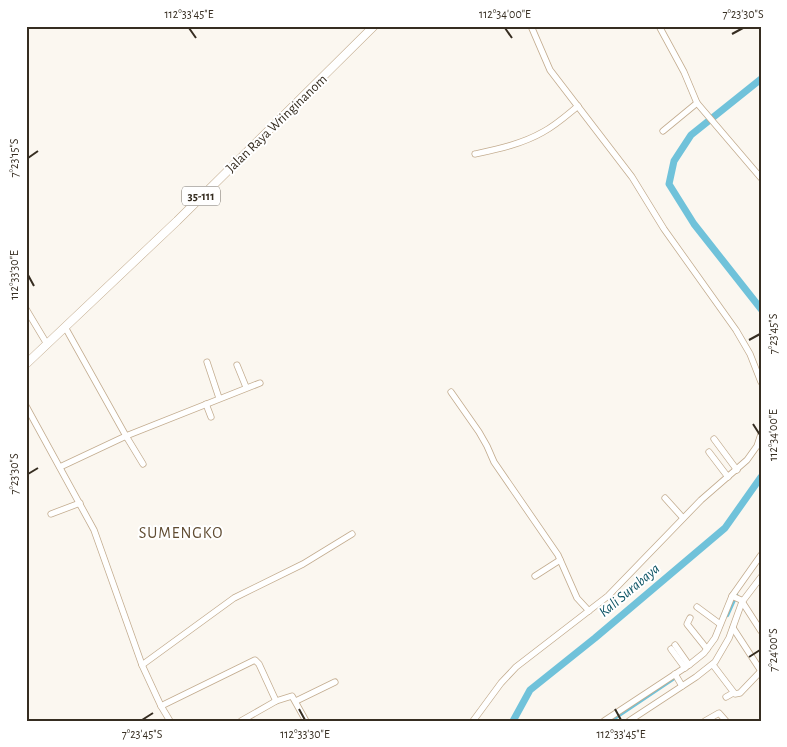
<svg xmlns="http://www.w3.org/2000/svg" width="787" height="747" font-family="'Alegreya Sans',sans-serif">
	<rect width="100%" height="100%" fill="#fbf7f0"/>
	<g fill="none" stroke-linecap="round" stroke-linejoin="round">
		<g stroke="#70c2da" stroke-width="4.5">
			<polyline points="727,615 736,595"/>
			<polyline points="610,721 677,676"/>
		</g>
		<g stroke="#70c2da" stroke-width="7">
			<polyline points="761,79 691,135 674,161 669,184 694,224 761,309"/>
			<polyline points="513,721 530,690 595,638 725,528 761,477"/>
		</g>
		<g stroke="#c3ac8f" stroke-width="7">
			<g id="minor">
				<polyline points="531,26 550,70 632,177 664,229 736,330 750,354 761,382"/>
				<polyline points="659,26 684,72 697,103 761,178"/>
				<polyline points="663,131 697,103"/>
				<path d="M475,154C498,149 522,144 543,132C556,125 567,115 578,106"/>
				<polyline points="26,309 47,344"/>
				<polyline points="65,327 126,436 260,383"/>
				<polyline points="207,362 219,398"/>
				<polyline points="237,365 246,387"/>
				<polyline points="451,392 479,432 487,446 494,462 558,555 577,598 589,611"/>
				<polyline points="206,404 211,417"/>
				<polyline points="26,406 94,530 142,665 161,706 170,721"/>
				<polyline points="714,439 737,470"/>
				<polyline points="709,452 728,477"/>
				<polyline points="60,467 126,436 143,464"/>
				<polyline points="665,498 683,518"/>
				<polyline points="51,514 80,503"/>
				<polyline points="535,576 560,560"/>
				<polyline points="732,596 741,600 761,631"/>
				<polyline points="697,607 720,624"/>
				<polyline points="690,618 687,624 707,649"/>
				<polyline points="733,628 761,671"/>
				<polyline points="675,645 689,665"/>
				<polyline points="671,649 685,668"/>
				<polyline points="142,665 234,598 303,564 352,534"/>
				<polyline points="713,665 735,694 740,693 761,671"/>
				<polyline points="675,674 682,686"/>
				<polyline points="726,697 733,693"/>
				<polyline points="296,701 335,682"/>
				<polyline points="161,706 255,660 259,664 276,701"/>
				<polyline points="241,721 276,701 292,696 306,721"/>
				<polyline points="473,721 501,683 516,667 608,596 701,500 747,460 757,446 761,434"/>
				<polyline points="604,721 689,665 704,653 715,638 732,596 761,555"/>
				<polyline points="629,721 696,677 715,662 729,638 742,602 761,577"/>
				<polyline points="705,721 719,713 726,721"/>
			</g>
		</g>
		<g stroke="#c3ac8f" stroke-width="9">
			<polyline id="major" points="26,364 177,221 374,26"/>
		</g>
		<use href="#minor" stroke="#fff" stroke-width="5.5"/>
		<use href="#major" stroke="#fff" stroke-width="8"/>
	</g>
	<path fill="none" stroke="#362d21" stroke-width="2" d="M189,28L196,38M505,28L512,38M732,34L743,28M28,158L38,151M28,275L34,286M749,340L760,334M753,424L760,435M28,474L38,468M749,657L760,650M299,709L305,720M615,709L621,720M142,720L153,713"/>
	<g text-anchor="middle" stroke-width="4" stroke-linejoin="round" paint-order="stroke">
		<rect fill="#fff" stroke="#726c64" stroke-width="1" x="182" y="186.5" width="38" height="19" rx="4"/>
		<g font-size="12" font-weight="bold" fill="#362d21">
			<text x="201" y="200">35-111</text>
		</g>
		<g font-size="14" fill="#362d21" stroke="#fff">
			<text transform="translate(276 123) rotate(-44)" y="5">Jalan Raya Wringinanom</text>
		</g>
		<g font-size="15" font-style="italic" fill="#0d5465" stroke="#fff">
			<text transform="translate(629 590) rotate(-40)" y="5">Kali Surabaya</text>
		</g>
		<g font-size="16" letter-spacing="1" fill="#604c32" stroke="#fff">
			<text x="181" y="538">SUMENGKO</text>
		</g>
	</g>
	<rect width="787" height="747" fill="none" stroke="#ffffff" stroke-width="55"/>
	<rect x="28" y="28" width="732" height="692" fill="none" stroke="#362d21" stroke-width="2"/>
	<g font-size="12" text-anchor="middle" fill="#362d21">
		<text x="189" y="18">112°33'45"E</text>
		<text x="505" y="18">112°34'00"E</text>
		<text x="743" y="18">7°23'30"S</text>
		<text transform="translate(14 158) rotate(-90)" y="4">7°23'15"S</text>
		<text transform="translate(14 275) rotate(-90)" y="4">112°33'30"E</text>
		<text transform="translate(773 334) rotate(-90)" y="4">7°23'45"S</text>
		<text transform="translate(773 435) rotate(-90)" y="4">112°34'00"E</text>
		<text transform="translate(14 474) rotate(-90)" y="4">7°23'30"S</text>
		<text transform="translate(773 650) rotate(-90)" y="4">7°24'00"S</text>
		<text x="142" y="738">7°23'45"S</text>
		<text x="305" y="738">112°33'30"E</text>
		<text x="621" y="738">112°33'45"E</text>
	</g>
</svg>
